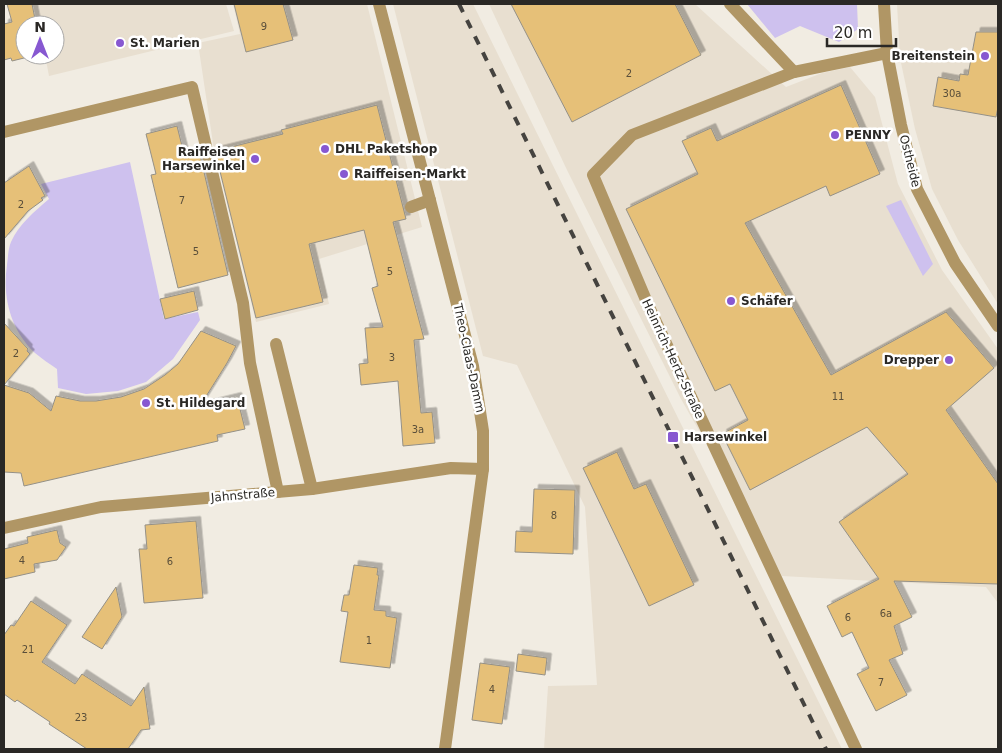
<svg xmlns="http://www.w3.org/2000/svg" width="1002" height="753" font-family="'DejaVu Sans',sans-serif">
	<defs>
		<filter id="shadow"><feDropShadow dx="4.5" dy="-4.5" stdDeviation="0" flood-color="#0004"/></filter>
	</defs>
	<rect width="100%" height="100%" fill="#f1ece2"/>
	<g fill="#e8dfd0">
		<polygon points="33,4 226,4 234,31 49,76 45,55 55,55 55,25 38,25"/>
		<polygon points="233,4 367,4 422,227 319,259 329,304 256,322 214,150 198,43 240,34"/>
		<polygon points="393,4 473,4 842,749 544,749 548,686 597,685 585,507 517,365 483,356"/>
		<polygon points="489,4 695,4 786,87 822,73 850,67 875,97 898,184 942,270 998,349 998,603 986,587 782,576 681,399 567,170"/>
		<polygon points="897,4 998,4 998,304 958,240 932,189 915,129 900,58"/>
	</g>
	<g fill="#cec1ee">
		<polygon points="747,4 857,4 858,29 839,42 800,26 775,38"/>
		<path d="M130,162L164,319L198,312L200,320L173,359L146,382L118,391L86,394L58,388L57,369C50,364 42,359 35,353C11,330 2,298 7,265C8,258 8,249 11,242C19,224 34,212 49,199L41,184Z"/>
		<polygon points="901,200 933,264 923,276 886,206"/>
	</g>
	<g fill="#e6c078" stroke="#949087" filter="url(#shadow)">
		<polygon points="7,4 32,4 36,24 25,25 25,55 31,55 32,56 12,61 11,58 4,60 4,24 12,22"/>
		<polygon points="234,4 283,4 293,40 246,52"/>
		<polygon points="511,4 675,4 701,55 572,122"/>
		<polygon points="976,32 998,32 998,107 996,117 933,106 938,77 959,81 960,74 968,75"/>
		<polygon points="841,85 880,174 830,196 826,186 745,223 831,375 946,312 994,368 946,410 998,484 998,584 894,581 912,617 894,626 903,654 889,660 907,695 876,711 857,674 869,668 852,632 842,637 827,606 879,579 839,522 908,474 867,427 750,490 722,434 748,420 730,384 715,391 626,209 698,174 682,141 711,128 717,141"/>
		<polygon points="377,105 406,219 393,222 424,339 414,340 421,413 432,412 435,443 403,446 398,381 361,385 359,364 368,363 365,328 383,327 372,288 378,286 364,230 309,244 323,302 256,318 215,151 283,134 281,130"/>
		<polygon points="177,126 185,158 200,155 228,275 178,288 151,175 156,174 146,134"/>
		<polygon points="29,166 45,196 41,198 43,200 28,211 4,239 4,183"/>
		<polygon points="194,291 198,310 165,319 160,299"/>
		<polygon points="4,323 28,349 27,351 30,354 4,385 29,393 51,411 56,396 80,401 96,401 121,397 144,389 165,375 178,364 201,331 236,346 227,363 200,406 237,397 245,429 217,435 218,441 24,486 21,473 4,472"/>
		<polygon points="617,452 634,489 646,484 694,585 649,606 583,468"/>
		<polygon points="534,489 575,490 573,554 515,552 516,531 532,532"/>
		<polygon points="196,521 203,598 144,603 139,549 147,549 145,525"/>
		<polygon points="57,530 60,543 66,547 57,560 34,564 35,572 4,579 4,549 28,543 27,537"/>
		<polygon points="354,565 378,568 377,575 379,575 374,610 386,611 386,616 397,618 390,668 340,662 348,612 341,611 344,595 349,595"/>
		<polygon points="116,587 122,617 102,649 82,637"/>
		<polygon points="31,601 67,625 42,662 75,684 82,674 131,706 144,687 150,729 141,730 128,749 87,749 49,724 50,722 17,700 15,702 4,694 4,635 11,625 14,626"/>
		<polygon points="518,654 547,658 545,675 516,671"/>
		<polygon points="480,663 510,667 502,724 472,720"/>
	</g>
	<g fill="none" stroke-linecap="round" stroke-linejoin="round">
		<g stroke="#b09665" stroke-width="12">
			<polyline points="730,4 794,72"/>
			<polyline points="4,132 192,87 243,303 250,363 278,492"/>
			<polyline points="411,207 430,200"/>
			<polyline points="276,344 312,489"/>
		</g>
		<g stroke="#b09665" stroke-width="12">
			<polyline points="379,4 473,366 483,431 483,469 445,749"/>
			<polyline points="884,4 887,53 901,125 917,189 955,263 998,326"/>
			<polyline points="4,528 101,507 312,489 451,468 483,469"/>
			<polyline points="856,749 649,307 593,175 632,135 794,72 887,53"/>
		</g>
		<polyline stroke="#45433f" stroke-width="4" stroke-dasharray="9 9" stroke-linecap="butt" points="459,4 826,749"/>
	</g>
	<g fill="#8758d1" stroke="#fff" stroke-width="2">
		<circle cx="120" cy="43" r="5"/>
		<circle cx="985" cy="56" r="5"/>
		<circle cx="835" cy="135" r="5"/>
		<circle cx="325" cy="149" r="5"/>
		<circle cx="255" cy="159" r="5"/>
		<circle cx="344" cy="174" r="5"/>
		<circle cx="731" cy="301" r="5"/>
		<circle cx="949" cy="360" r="5"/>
		<circle cx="146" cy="403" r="5"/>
		<rect x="667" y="431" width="12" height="12" rx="2.5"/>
	</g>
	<g text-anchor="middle" stroke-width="5" stroke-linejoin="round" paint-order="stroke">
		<g font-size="10" fill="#594e3a">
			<text x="264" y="30">9</text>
			<text x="629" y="77">2</text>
			<text x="952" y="97">30a</text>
			<text x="182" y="204">7</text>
			<text x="21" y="208">2</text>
			<text x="196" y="255">5</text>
			<text x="390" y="275">5</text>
			<text x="16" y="357">2</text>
			<text x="392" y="361">3</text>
			<text x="838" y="400">11</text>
			<text x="418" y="433">3a</text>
			<text x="554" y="519">8</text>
			<text x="22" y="564">4</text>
			<text x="170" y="565">6</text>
			<text x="886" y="617">6a</text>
			<text x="848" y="621">6</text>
			<text x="369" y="644">1</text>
			<text x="28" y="653">21</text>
			<text x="881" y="686">7</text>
			<text x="492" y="693">4</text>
			<text x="81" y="721">23</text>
		</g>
		<g font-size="12" font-weight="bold" fill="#2a2825" stroke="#fff" text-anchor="start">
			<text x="130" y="47">St. Marien</text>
			<text x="975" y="60" text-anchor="end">Breitenstein</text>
			<text x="845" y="139">PENNY</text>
			<text x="335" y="153">DHL Paketshop</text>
			<text x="245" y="156" text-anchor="end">Raiffeisen<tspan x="245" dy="14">Harsewinkel</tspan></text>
			<text x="354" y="178">Raiffeisen-Markt</text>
			<text x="741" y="305">Schäfer</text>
			<text x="939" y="364" text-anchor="end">Drepper</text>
			<text x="156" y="407">St. Hildegard</text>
			<text x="684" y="441">Harsewinkel</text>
		</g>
		<g font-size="12" fill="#2a2825" stroke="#fff">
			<text transform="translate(910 161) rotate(76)" y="4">Ostheide</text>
			<text transform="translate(469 358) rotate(78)" y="4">Theo-Claas-Damm</text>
			<text transform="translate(673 359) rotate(65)" y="4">Heinrich-Hertz-Straße</text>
			<text transform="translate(243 495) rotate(-5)" y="4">Jahnstraße</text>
		</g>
	</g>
	<rect width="1002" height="753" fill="none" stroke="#2a2825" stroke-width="10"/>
	<g transform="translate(40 40)"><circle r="24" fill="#ffffff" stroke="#aaa9a8"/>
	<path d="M0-4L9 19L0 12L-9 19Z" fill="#8758d1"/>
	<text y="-8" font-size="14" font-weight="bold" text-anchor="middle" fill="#2a2825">N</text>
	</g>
	<path d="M827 38v8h69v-8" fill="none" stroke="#2a2825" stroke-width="2.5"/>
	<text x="834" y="38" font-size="15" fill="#2a2825" stroke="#ffffff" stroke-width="4" paint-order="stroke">20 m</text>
</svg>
